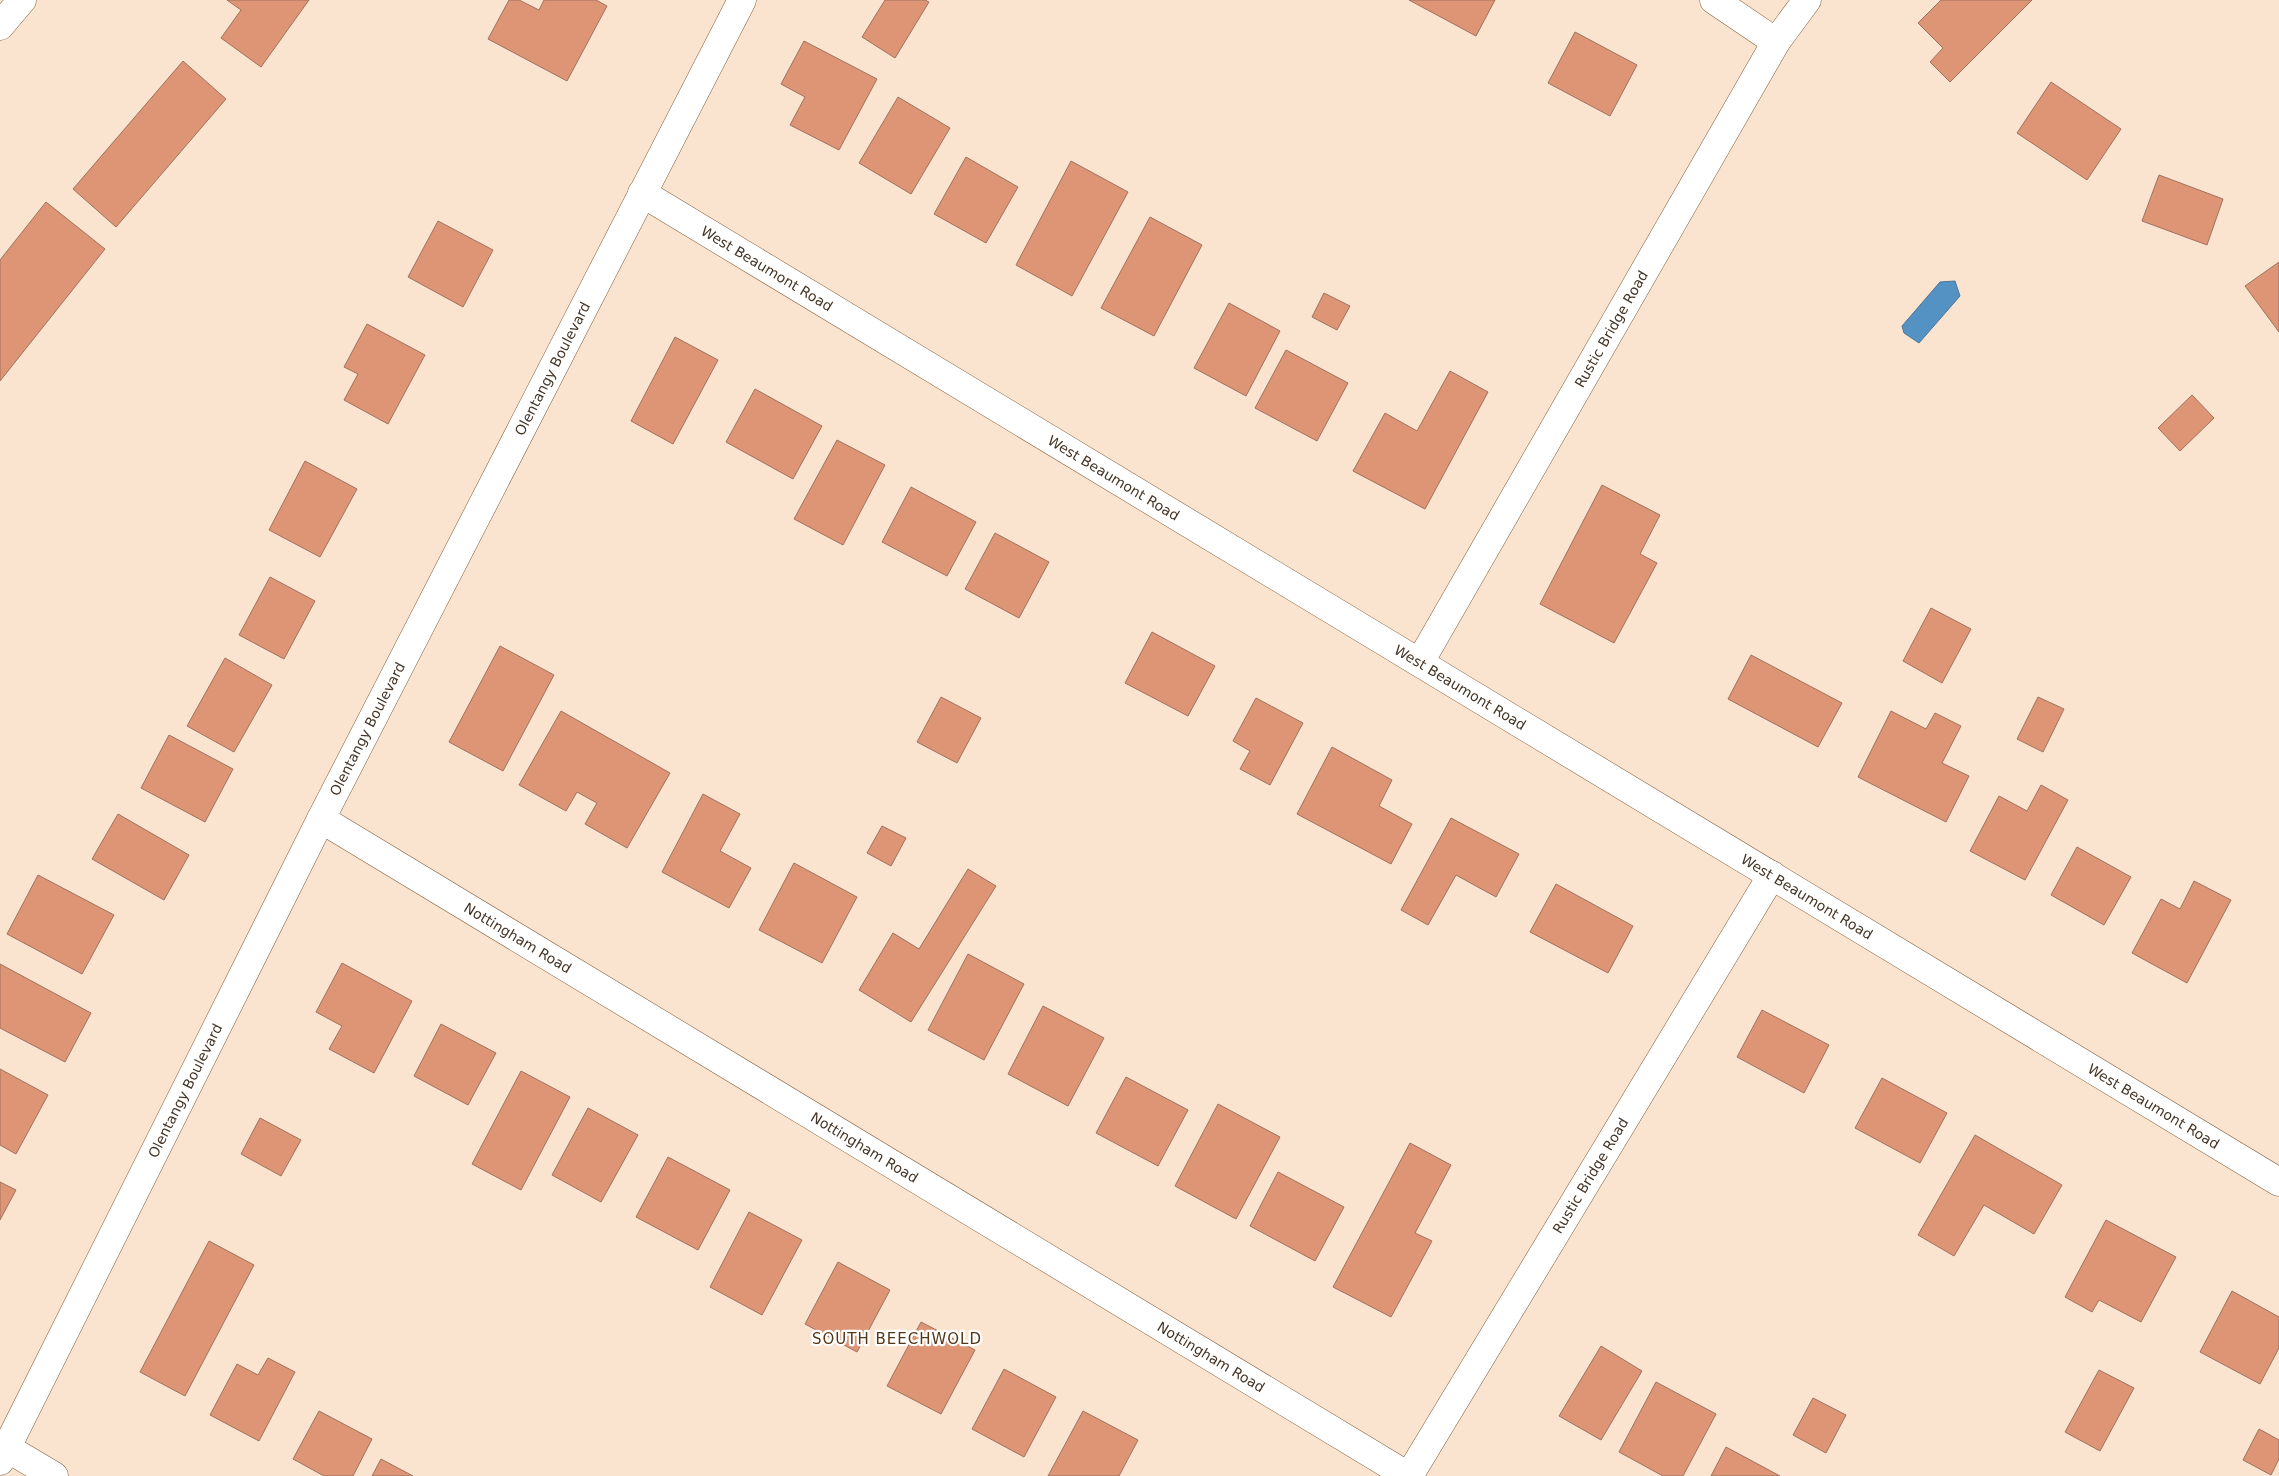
<svg xmlns="http://www.w3.org/2000/svg" width="2279" height="1476" font-family="'DejaVu Sans',sans-serif">
	<rect width="100%" height="100%" fill="#fbe4cf"/>
	<polygon fill="#5492c4" stroke="#4f7695" points="1955,281 1960,296 1919,343 1904,333 1902,326 1940,282"/>
	<g fill="#de9575" stroke="#9f725f">
		<polygon points="227,0 309,0 261,67 221,38 241,10"/>
		<polygon points="509,0 519,0 539,10 544,0 596,0 607,6 567,81 488,39"/>
		<polygon points="885,0 925,0 929,2 895,58 862,37"/>
		<polygon points="1409,0 1495,0 1476,36"/>
		<polygon points="1941,0 2032,0 1950,82 1930,62 1943,48 1918,23"/>
		<polygon points="1575,32 1637,65 1610,116 1548,83"/>
		<polygon points="804,41 877,79 839,150 790,125 805,97 781,84"/>
		<polygon points="183,61 226,99 116,227 73,189"/>
		<polygon points="2051,82 2121,129 2087,180 2017,133"/>
		<polygon points="898,97 950,128 911,194 859,163"/>
		<polygon points="966,157 1018,187 986,243 934,214"/>
		<polygon points="1071,161 1128,192 1072,296 1016,265"/>
		<polygon points="2159,175 2223,199 2207,245 2142,221"/>
		<polygon points="46,202 105,249 0,381 0,260"/>
		<polygon points="1150,217 1202,245 1154,336 1101,308"/>
		<polygon points="438,221 493,250 463,307 408,277"/>
		<polygon points="2279,262 2279,332 2245,286"/>
		<polygon points="1324,293 1350,306 1337,330 1312,317"/>
		<polygon points="1229,303 1280,331 1246,396 1194,368"/>
		<polygon points="367,324 425,355 388,424 344,400 358,374 344,367"/>
		<polygon points="675,337 718,360 673,444 631,421"/>
		<polygon points="1286,350 1348,383 1317,441 1255,408"/>
		<polygon points="1450,371 1488,392 1425,509 1353,471 1385,413 1417,431"/>
		<polygon points="755,389 822,426 793,479 726,442"/>
		<polygon points="2192,395 2214,418 2180,451 2158,428"/>
		<polygon points="837,440 885,465 843,545 794,519"/>
		<polygon points="305,461 357,489 320,557 269,530"/>
		<polygon points="1602,485 1660,515 1640,554 1657,563 1614,643 1540,604"/>
		<polygon points="911,487 976,522 947,576 882,542"/>
		<polygon points="995,533 1049,562 1019,618 965,589"/>
		<polygon points="270,577 315,601 284,659 239,635"/>
		<polygon points="1931,608 1971,629 1942,683 1903,661"/>
		<polygon points="1152,632 1215,666 1188,716 1125,683"/>
		<polygon points="500,646 554,675 503,771 449,742"/>
		<polygon points="1751,655 1842,703 1818,747 1728,699"/>
		<polygon points="225,658 272,685 234,752 187,726"/>
		<polygon points="941,697 981,718 957,763 917,742"/>
		<polygon points="2038,697 2064,709 2043,752 2017,739"/>
		<polygon points="1256,698 1303,723 1270,785 1240,769 1250,751 1233,741"/>
		<polygon points="561,711 670,773 627,848 585,824 597,803 577,792 566,811 519,785"/>
		<polygon points="1891,711 1926,729 1935,713 1961,726 1942,763 1969,776 1946,822 1858,777"/>
		<polygon points="169,735 233,769 205,822 141,788"/>
		<polygon points="1332,747 1392,780 1379,806 1412,824 1391,864 1297,814"/>
		<polygon points="2041,785 2068,800 2025,880 1970,851 1999,796 2027,811"/>
		<polygon points="703,794 740,814 720,851 751,868 729,908 662,872"/>
		<polygon points="118,814 189,855 164,900 92,859"/>
		<polygon points="1451,818 1519,854 1496,897 1456,875 1428,925 1401,910"/>
		<polygon points="882,826 906,838 891,866 867,853"/>
		<polygon points="2077,847 2131,877 2104,925 2051,895"/>
		<polygon points="794,863 857,897 822,963 759,930"/>
		<polygon points="968,869 996,886 911,1022 859,990 893,933 919,949"/>
		<polygon points="38,875 114,915 82,974 7,934"/>
		<polygon points="2194,881 2231,900 2187,983 2132,953 2161,899 2180,909"/>
		<polygon points="1556,884 1633,926 1608,973 1530,932"/>
		<polygon points="968,954 1024,984 984,1060 928,1030"/>
		<polygon points="342,963 412,1001 374,1073 329,1049 342,1026 316,1012"/>
		<polygon points="0,964 91,1013 65,1062 0,1028"/>
		<polygon points="1043,1006 1104,1038 1068,1106 1008,1074"/>
		<polygon points="1762,1010 1829,1045 1804,1093 1737,1057"/>
		<polygon points="441,1024 496,1053 468,1105 414,1076"/>
		<polygon points="0,1069 48,1095 16,1154 0,1145"/>
		<polygon points="521,1071 570,1097 521,1190 472,1164"/>
		<polygon points="1126,1077 1188,1110 1158,1166 1096,1133"/>
		<polygon points="1882,1078 1947,1113 1920,1163 1855,1128"/>
		<polygon points="1218,1104 1280,1137 1236,1219 1175,1186"/>
		<polygon points="588,1108 638,1135 601,1202 552,1175"/>
		<polygon points="260,1118 301,1140 281,1176 241,1154"/>
		<polygon points="1975,1135 2062,1185 2034,1234 1984,1205 1954,1256 1918,1235"/>
		<polygon points="1410,1143 1451,1165 1415,1233 1432,1241 1391,1317 1333,1287"/>
		<polygon points="668,1157 730,1190 698,1250 636,1217"/>
		<polygon points="1278,1172 1344,1207 1315,1261 1250,1226"/>
		<polygon points="0,1182 16,1190 0,1220"/>
		<polygon points="749,1212 802,1240 762,1315 710,1287"/>
		<polygon points="2106,1220 2176,1257 2141,1322 2099,1300 2092,1312 2065,1297"/>
		<polygon points="209,1241 254,1265 185,1396 140,1372"/>
		<polygon points="838,1262 890,1290 857,1352 805,1324"/>
		<polygon points="2232,1291 2279,1317 2279,1348 2260,1384 2200,1352"/>
		<polygon points="921,1322 975,1350 941,1414 887,1386"/>
		<polygon points="1601,1346 1642,1371 1601,1440 1559,1416"/>
		<polygon points="268,1358 295,1372 259,1441 210,1415 237,1364 258,1375"/>
		<polygon points="1004,1369 1056,1397 1024,1457 972,1429"/>
		<polygon points="2099,1370 2134,1388 2100,1451 2065,1432"/>
		<polygon points="1656,1382 1716,1414 1683,1476 1663,1476 1619,1452"/>
		<polygon points="1813,1398 1846,1415 1826,1453 1793,1435"/>
		<polygon points="319,1411 372,1439 353,1476 324,1476 293,1459"/>
		<polygon points="1083,1411 1138,1440 1119,1476 1048,1476"/>
		<polygon points="2259,1429 2279,1440 2279,1459 2271,1475 2243,1460"/>
		<polygon points="1726,1447 1780,1476 1711,1476"/>
		<polygon points="381,1459 413,1476 372,1476"/>
	</g>
	<g fill="none" stroke-linecap="round" stroke-linejoin="round">
		<g stroke="#826040" stroke-width="29">
			<g id="street">
				<polyline points="1714,0 1776,42"/>
				<polyline points="0,26 22,0"/>
				<path id="s1" d="M642,193L2279,1182"/>
				<path id="s2" d="M1420,662L1776,42L1807,0"/>
				<path id="s3" d="M321,819L1408,1476"/>
				<polyline points="7,1448 54,1476"/>
				<path id="s4" d="M0,1461L321,819L742,0"/>
				<path id="s5" d="M1409,1476L1772,875"/>
			</g>
		</g>
		<use href="#street" stroke="#fff" stroke-width="28"/>
	</g>
	<g text-anchor="middle" stroke-width="4.5" stroke-linejoin="round" paint-order="stroke">
		<g font-size="14" fill="#443526" stroke="#fff">
			<text dy="5" stroke="none"><textPath href="#s1" startOffset="146">West Beaumont Road</textPath></text>
			<text dy="5" stroke="none"><textPath href="#s2" startOffset="384">Rustic Bridge Road</textPath></text>
			<text dy="5" stroke="none"><textPath href="#s4" startOffset="1224">Olentangy Boulevard</textPath></text>
			<text dy="5" stroke="none"><textPath href="#s1" startOffset="551">West Beaumont Road</textPath></text>
			<text dy="5" stroke="none"><textPath href="#s1" startOffset="956">West Beaumont Road</textPath></text>
			<text dy="5" stroke="none"><textPath href="#s4" startOffset="819">Olentangy Boulevard</textPath></text>
			<text dy="5" stroke="none"><textPath href="#s1" startOffset="1361">West Beaumont Road</textPath></text>
			<text dy="5" stroke="none"><textPath href="#s3" startOffset="230">Nottingham Road</textPath></text>
			<text dy="5" stroke="none"><textPath href="#s4" startOffset="414">Olentangy Boulevard</textPath></text>
			<text dy="5" stroke="none"><textPath href="#s1" startOffset="1766">West Beaumont Road</textPath></text>
			<text dy="5" stroke="none"><textPath href="#s3" startOffset="635">Nottingham Road</textPath></text>
			<text dy="5" stroke="none"><textPath href="#s5" startOffset="351">Rustic Bridge Road</textPath></text>
			<text dy="5" stroke="none"><textPath href="#s3" startOffset="1040">Nottingham Road</textPath></text>
		</g>
		<g font-size="15" letter-spacing="1" fill="#553616" stroke="#fff">
			<text x="897" y="1344">SOUTH BEECHWOLD</text>
		</g>
	</g>
</svg>
